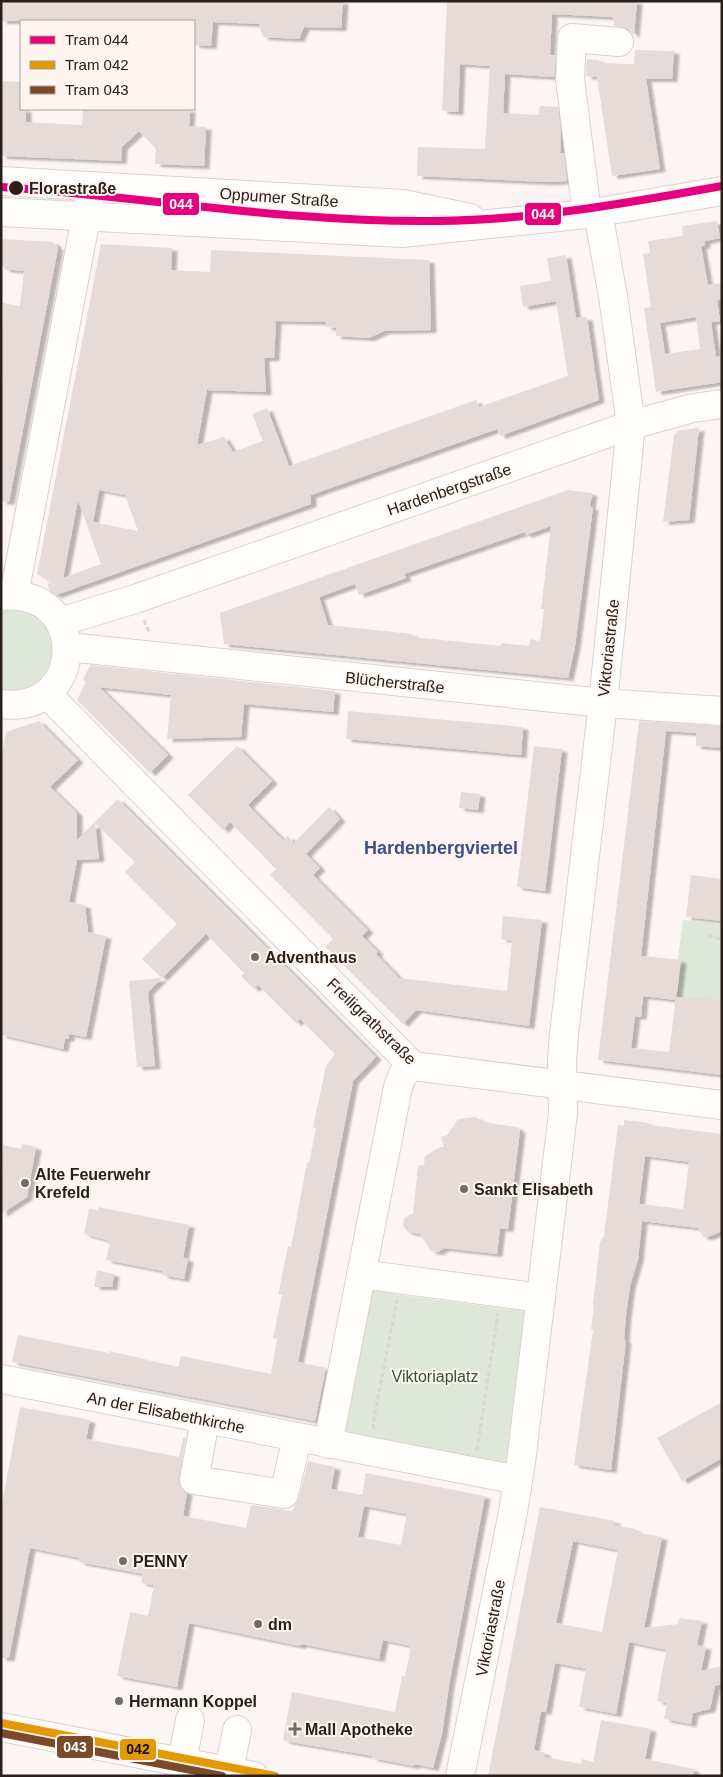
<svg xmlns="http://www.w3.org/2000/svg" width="723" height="1777" font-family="Helvetica,sans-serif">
	<defs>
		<filter id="shadow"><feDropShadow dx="5.5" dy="3" stdDeviation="1" flood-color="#0004"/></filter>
	</defs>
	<rect width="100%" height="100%" fill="#fcf5f4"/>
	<g fill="#dee7da">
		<polygon points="1,606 43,616 58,645 51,673 28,692 1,693"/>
		<polygon points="683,920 722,925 722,1001 673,998"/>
		<polygon points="390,1287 394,1294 507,1309 509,1302 525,1308 506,1462 501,1466 345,1436 343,1426 370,1289"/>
	</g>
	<g fill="#e5dbd8" fill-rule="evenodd" filter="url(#shadow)">
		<polygon points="1,1 343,1 341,28 304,27 299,39 263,37 259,24 213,22 211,46 194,45 194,21 1,21"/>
		<polygon points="447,1 637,1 634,35 628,29 614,26 614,19 612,17 552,14 550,55 556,55 554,77 505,74 503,113 539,115 540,106 558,107 561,132 560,153 564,153 567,181 548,182 417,176 418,147 485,149 490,66 460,64 458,112 442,111"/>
		<polygon points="635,50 674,51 672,79 646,79 660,169 612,176 597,77 586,76 587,59 599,60 599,63 634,64"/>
		<polygon points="1,81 21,82 21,109 26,109 26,122 82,125 83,109 190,109 189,126 206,127 204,166 155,164 156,149 139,131 122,147 121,161 1,156"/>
		<path d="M717,221L720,238L705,241V245L701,246L708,285L722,283V299L717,300L720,321L711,322L716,357L722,356V382L656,392L644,308L651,307L643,254L650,253L648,241L683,236L682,226ZM696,317L700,349L665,354L660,323Z"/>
		<polygon points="1,239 53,242 58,248 9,502 1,501 3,303 20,306 24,271 4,269 4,266 1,266"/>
		<path d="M101,244L172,248L171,270L210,272L211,250L429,260L431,330L384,331L369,338L336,336V328L326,327V322L276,321L274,358H264L266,392L207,390L197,445L224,437L233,452L263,441L252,414L267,408L289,466L476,400L479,407L568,376L556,301L523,307L520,286L551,281L547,258L566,255L576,318L587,317L599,400L500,436L497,429L311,495V504L56,595L50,592L47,583L51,582L37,574ZM99,490L125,495L138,531L93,522ZM78,500L101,564L63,578Z"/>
		<polygon points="699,428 689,520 663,522 674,435 677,431"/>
		<path d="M568,490L592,493L590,507H593L575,646L568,678L224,644L220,613ZM551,526L541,609H544L540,641L530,639L529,646L501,643V646L412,637V634L328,625L319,597L355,584L359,595L406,578L404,574L525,532L526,535Z"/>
		<polygon points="90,665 335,691 333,712 244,704 241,737 167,739 171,695 99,687 168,755 150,773 77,700 86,682 83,680"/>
		<polygon points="348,711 523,727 521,755 346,739"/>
		<polygon points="39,721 78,760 50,787 77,813 77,840 118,799 376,1057 353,1081 298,1362 326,1368 315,1421 12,1362 18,1335 109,1353 109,1351 178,1367 181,1356 271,1374 277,1339 273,1338 282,1295 278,1295 288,1246 291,1247 307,1163 309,1163 316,1128 313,1127 326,1066 335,1054 300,1019 296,1023 258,985 254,989 241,976 244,973 206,934 148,992 155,1066 137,1067 129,981 162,978 142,959 177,924 125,872 135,862 95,823 99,859 77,860 69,902 85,905 88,932 106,936 86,1037 69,1034 69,1039 65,1038 63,1049 1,1035 1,758 6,732"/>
		<polygon points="639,721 722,726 722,748 696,746 696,733 666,731 641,956 681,960 676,1000 643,996 641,1017 635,1016 631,1048 669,1052 676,997 722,1000 722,1075 598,1060"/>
		<polygon points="237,746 272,781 248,805 283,840 288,836 294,843 329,807 340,819 306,854 320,868 313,875 368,930 362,936 378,952 376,954 399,978 507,991 512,941 501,939 503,916 542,920 529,1026 416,1010 403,1024 325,947 333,939 270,875 276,869 230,822 223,830 188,795"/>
		<polygon points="534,746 562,749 545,891 517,887"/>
		<polygon points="461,792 480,794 478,810 459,808"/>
		<polygon points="691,875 722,879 722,921 686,917"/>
		<polygon points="475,1117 488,1123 518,1127 517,1129 520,1130 508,1229 500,1228 497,1254 444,1248 438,1252 431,1251 420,1234 408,1232 403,1226 404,1218 413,1213 418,1166 424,1165 425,1156 440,1147 444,1147 441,1137 447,1135 458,1119"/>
		<path d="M624,1120L649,1123V1125L722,1134V1231L708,1237H703L698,1228L642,1221L638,1259L630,1286L626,1315L624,1340H626L611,1470L574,1465L593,1330L591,1329L594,1305H593L600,1242L604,1236L618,1125L624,1126ZM645,1156L689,1162L683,1209L639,1204Z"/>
		<polygon points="22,1144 36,1147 27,1197 1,1214 3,1145 21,1149"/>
		<polygon points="98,1207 189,1225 183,1258 188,1259 184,1279 162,1275 163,1271 106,1260 110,1241 84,1234 89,1209 98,1210"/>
		<polygon points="97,1270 114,1274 112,1287 94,1287"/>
		<polygon points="722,1402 722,1458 682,1481 657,1438"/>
		<path d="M20,1407L90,1420L86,1439L179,1457L183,1438H186L179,1477L180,1486L187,1493L183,1516L246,1528L251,1505L292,1511L299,1498L308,1461L335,1467L331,1489L362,1495L366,1473L485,1496L449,1685L442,1734L433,1768L415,1764L414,1766L372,1758L373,1756L285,1741L283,1739L292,1692L395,1712L402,1676H405L411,1646L383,1640L379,1659L301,1644L300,1646L189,1623L177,1687L117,1676L130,1612L148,1616L154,1585L141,1583L143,1574L79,1562L80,1558L30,1548L9,1658H1V1509ZM364,1506L407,1514L401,1545L358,1537Z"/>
		<path d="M540,1507L615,1521L614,1525L635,1529L634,1532L662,1537L644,1628L678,1624L679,1618L702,1621L697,1645L706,1647L701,1671L722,1666V1684L715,1686L710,1709L693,1713L691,1724L664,1719L667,1703L657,1701L666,1650L629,1642L616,1714L579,1707L586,1669L555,1663L546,1712L541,1711L534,1750L545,1753V1757L581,1764L582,1759L593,1762L601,1720L651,1729L645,1759L694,1769L693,1776H488ZM573,1541L618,1550L602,1632L556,1623Z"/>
	</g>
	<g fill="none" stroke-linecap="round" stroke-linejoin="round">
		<g stroke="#d9d1ce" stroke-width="30">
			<g id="minor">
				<polyline points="587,214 570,79 572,38 619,42"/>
				<polyline points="14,595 92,186"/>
				<path d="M1,596C90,586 87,716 1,704"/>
				<polyline points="60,622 138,598 631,425 693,408 722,404"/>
				<polyline points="68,647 603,703 722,711"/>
				<polyline points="47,694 413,1066 722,1105"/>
				<polyline points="361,1274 541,1298"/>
				<polyline points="1,1379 518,1480"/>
				<polyline points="205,1420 194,1480 284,1494 297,1438"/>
				<polyline points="328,1444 398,1087 403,1074 413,1066"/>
				<polyline points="182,1762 190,1720"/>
				<polyline points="229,1771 237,1730"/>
				<polyline points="460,1776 513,1512 521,1462 563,1113 562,1062 564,1034 603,703 631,425 613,296 598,213"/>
			</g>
		</g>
		<g stroke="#d9d1ce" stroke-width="30">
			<g id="major">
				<polyline points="1,181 403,204 470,218"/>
				<polyline points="1,212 402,233 587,214 722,191"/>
				<polyline points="1,1727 254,1776"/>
			</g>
		</g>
		<g stroke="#d9d7d6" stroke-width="3" stroke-dasharray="5 2.5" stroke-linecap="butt">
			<polyline points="144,620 149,632"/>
			<polyline points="708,936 722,939"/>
			<polyline points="374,1429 373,1423 397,1300"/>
			<polyline points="477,1450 498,1313"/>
		</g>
		<use href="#minor" stroke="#fffefd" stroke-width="28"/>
		<use href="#major" stroke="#fffefd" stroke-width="28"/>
		<g stroke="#fff4f0" stroke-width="11">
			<path id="tram-1" d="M1,187C147,197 291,223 437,221C533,220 628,203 722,186"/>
		</g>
		<g stroke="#fff4f0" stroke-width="11">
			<polyline id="tram-2" points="1,1723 275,1776"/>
		</g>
		<g stroke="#fff4f0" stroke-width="11">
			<polyline id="tram-3" points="1,1733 222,1776"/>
		</g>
		<use href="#tram-1" stroke="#e5007d" stroke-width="8"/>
		<use href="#tram-2" stroke="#e29903" stroke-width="8"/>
		<use href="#tram-3" stroke="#7a4b2a" stroke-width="8"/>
	</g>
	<circle fill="#29201c" stroke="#fff4f0" stroke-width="2" cx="16" cy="188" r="8"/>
	<g fill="#736b68" stroke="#fff4f0" stroke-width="2">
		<circle cx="255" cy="957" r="5"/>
		<circle cx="25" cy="1183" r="5"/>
		<circle cx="464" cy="1189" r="5"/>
		<circle cx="123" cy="1561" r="5"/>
		<circle cx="258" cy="1624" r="5"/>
		<circle cx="119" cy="1701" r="5"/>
		<path d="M292.5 1721.5h5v5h5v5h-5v5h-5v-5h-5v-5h5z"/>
	</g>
	<g text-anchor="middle" stroke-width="4" stroke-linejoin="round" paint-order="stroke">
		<g font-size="16" font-weight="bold" fill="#29201c" stroke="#fff4f0" text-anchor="start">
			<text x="29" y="194">Florastraße</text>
		</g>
		<g font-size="16" fill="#29201c" stroke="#fff4f0">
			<text transform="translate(279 197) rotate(4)" y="6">Oppumer Straße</text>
			<text transform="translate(449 489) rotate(-19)" y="6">Hardenbergstraße</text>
			<text transform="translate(608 648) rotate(-84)" y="6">Viktoriastraße</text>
			<text transform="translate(395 682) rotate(6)" y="6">Blücherstraße</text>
			<text transform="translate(372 1021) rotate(44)" y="6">Freiligrathstraße</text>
			<text transform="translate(166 1412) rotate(11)" y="6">An der Elisabethkirche</text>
			<text transform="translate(490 1628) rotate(-79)" y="6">Viktoriastraße</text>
		</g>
		<g font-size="16" font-weight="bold" fill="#29201c" stroke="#fff4f0" text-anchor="start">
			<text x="265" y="963">Adventhaus</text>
			<text x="35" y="1180">Alte Feuerwehr<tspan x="35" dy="18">Krefeld</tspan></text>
			<text x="474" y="1195">Sankt Elisabeth</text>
			<text x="133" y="1567">PENNY</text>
			<text x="268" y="1630">dm</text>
			<text x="129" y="1707">Hermann Koppel</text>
			<text x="305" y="1735">Mall Apotheke</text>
		</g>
		<g font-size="16" fill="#315732" stroke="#fff4f0">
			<text x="435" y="1382">Viktoriaplatz</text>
		</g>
		<g font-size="18" font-weight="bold" fill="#3d4f8a" stroke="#fff4f0">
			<text x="441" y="854">Hardenbergviertel</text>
		</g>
	</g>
	<g stroke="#fff4f0" stroke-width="2">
		<rect x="162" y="192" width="38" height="24" rx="5" fill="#e5007d"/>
		<rect x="524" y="202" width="38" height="24" rx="5" fill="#e5007d"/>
		<rect x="56" y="1735" width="38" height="24" rx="5" fill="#7a4b2a"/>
		<rect x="119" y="1738" width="38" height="23" rx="5" fill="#e29903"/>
	</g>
	<g font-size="14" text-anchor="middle" font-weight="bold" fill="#fff">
		<text x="181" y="209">044</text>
		<text x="543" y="219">044</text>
		<text x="75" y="1752">043</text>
	</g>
	<g font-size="14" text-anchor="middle" font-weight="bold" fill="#111">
		<text x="138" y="1754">042</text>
	</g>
	<rect width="723" height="1777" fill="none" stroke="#29201c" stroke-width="5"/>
	<rect x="20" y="20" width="175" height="90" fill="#fff4f0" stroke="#a99f9b"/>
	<rect x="30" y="36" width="25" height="8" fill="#e5007d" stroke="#a99f9b"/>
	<text x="65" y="45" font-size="15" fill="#29201c">Tram 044</text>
	<rect x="30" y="61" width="25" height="8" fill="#e29903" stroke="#a99f9b"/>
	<text x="65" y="70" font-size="15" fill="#29201c">Tram 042</text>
	<rect x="30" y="86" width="25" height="8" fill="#7a4b2a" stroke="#a99f9b"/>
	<text x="65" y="95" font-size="15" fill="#29201c">Tram 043</text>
</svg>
